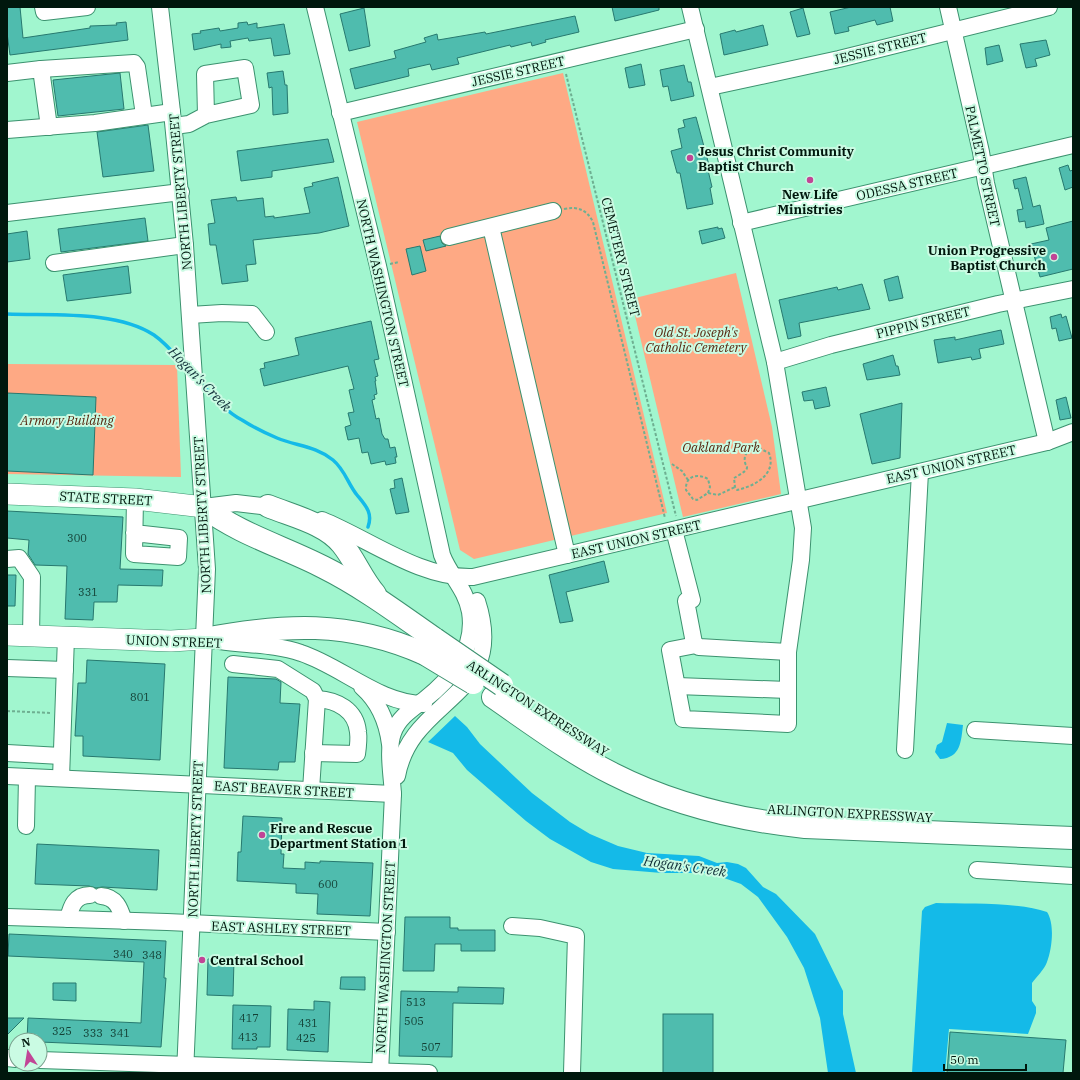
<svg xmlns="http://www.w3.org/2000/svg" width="1080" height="1080" font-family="'IBM Plex Serif',serif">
	<rect width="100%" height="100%" fill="#a1f6cf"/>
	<g fill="#fea984">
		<polygon points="563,73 667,513 474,559 460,550 357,122"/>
		<polygon points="736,273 772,427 781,494 683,517 631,299"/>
		<polygon points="7,364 177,365 181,477 7,474"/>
	</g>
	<g fill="#14bae8">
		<polygon points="455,716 467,727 480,744 532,793 570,822 590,834 618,846 647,853 699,856 717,863 727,862 738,864 746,868 763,887 776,894 815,934 843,991 843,1014 856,1073 828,1073 820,1018 804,968 787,937 758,897 741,884 710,873 662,873 613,869 591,862 550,839 526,821 467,770 453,753 428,742"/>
		<path d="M947,723L963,725C961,741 961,758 940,759L935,752L937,745L942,742Z"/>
		<path d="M936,903C967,904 1019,902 1047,912C1055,924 1052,949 1047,962C1044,970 1037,976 1032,983V1001L1036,1007V1013L1028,1034L949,1029L945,1073H912L922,911L925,907Z"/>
	</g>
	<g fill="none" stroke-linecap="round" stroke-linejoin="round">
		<g stroke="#14bae8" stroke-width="3.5">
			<path d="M7,314C51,316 116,310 154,335C167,344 177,357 188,369"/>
			<path d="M199,381C212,395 225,411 242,420C253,427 265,433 277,438C296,446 316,446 333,460C345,470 348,484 357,495C366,506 373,513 368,527"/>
		</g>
	</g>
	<g fill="#4fbcae" stroke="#27796f">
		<polygon points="7,7 20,7 23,38 90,28 90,26 117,25 116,23 126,22 128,40 10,55 7,33"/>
		<polygon points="612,7 659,7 659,10 615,21"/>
		<polygon points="851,7 890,7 893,21 877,25 875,20 848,27 849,31 835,34 830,12"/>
		<polygon points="364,8 370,46 349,51 340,14"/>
		<polygon points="803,8 810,34 797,37 790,12"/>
		<polygon points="575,16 579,32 545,40 546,42 532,46 531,42 511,47 510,45 457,58 459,64 432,70 430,64 408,69 409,76 355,89 350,69 396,58 394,51 426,42 424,38 437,34 438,40 485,32 486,34"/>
		<polygon points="247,22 248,25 257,23 257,28 284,24 290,54 274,56 271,38 249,41 248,38 230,41 231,47 221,48 221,44 194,50 192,34 201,33 200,31 219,28 220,31 238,28 238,23"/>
		<polygon points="763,25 768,45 724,55 720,34 735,30 736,32"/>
		<polygon points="1046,40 1050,55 1035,59 1037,66 1026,68 1020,44"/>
		<polygon points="999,45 1003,61 987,65 985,48"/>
		<polygon points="641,64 645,85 629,88 625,68"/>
		<polygon points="684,65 688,82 691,82 694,96 671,101 668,86 663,87 660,70"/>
		<polygon points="283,71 285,85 287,85 288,113 273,115 272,87 269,88 267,73"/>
		<polygon points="120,73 124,109 58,116 53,80"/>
		<polygon points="696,117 709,165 707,166 712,187 710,188 713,204 687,209 680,173 677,173 671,151 682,148 678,129 685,127 683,120"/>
		<polygon points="148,125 154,171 103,177 97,132"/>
		<polygon points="328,139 334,162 272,171 272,177 241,181 237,151"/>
		<polygon points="1068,165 1070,171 1073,170 1073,187 1065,190 1059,168"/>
		<polygon points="338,177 349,226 319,233 253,240 256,264 246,265 248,281 222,284 216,245 210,245 208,224 215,223 211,200 236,197 237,201 263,198 265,217 274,216 274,218 310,213 304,188 313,186 312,183"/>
		<polygon points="1026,177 1033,207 1040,205 1044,224 1026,228 1025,221 1019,222 1017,210 1023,209 1018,188 1015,189 1013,180"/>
		<polygon points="145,218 148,241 61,252 58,229"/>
		<polygon points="1073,221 1073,269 1040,277 1031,244 1049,240 1046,228"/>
		<polygon points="718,227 718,229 722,228 725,238 702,244 699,231"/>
		<polygon points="27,231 30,259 7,262 7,234"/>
		<polygon points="440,236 442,243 446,246 426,251 423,240"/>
		<polygon points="420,246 426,271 412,275 406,249"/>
		<polygon points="128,266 131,293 67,301 63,275"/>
		<polygon points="898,276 903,298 889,301 884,280"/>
		<polygon points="862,284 870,309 799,323 801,336 788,339 779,300 837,287 838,290"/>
		<polygon points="1061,314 1062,318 1066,316 1072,338 1059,341 1056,328 1052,329 1050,317"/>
		<polygon points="371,321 379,359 374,360 378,376 375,377 376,381 375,381 377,394 374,395 375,399 372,400 376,419 379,418 382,434 385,439 388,439 390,448 395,447 397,457 395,457 396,463 386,465 385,461 371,464 368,452 362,453 359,438 348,440 345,427 351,425 348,413 354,412 349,390 354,389 348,366 264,386 260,369 265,368 264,363 299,355 295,338"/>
		<polygon points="1001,330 1004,344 979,349 981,358 972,360 971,357 938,363 934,340 955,337 955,340"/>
		<polygon points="893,355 896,366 898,366 900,375 867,380 863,364"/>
		<polygon points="826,387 830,406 815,409 813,400 804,401 802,392"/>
		<polygon points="7,393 96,397 93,475 7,471"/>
		<polygon points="1066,397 1071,418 1060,420 1056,400"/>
		<polygon points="902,403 900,458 872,464 860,414"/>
		<polygon points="402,478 409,512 396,514 390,489 395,488 394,480"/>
		<polygon points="7,511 123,517 120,569 163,570 162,586 118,585 117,602 94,602 93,620 65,619 67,566 35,565 28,554 29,540 7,538"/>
		<polygon points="604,561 609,582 566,592 573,621 560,623 549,575"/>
		<polygon points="7,575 16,575 15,606 7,606"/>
		<polygon points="87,660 165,664 160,760 83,756 83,736 75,736 78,683 86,683"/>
		<polygon points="228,677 276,679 281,682 280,703 300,704 295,762 279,762 278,770 224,768"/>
		<polygon points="243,816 282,818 281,854 284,854 283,868 305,869 305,862 320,863 320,861 373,863 370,916 317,914 318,894 296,893 296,884 237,881 238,852 241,852"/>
		<polygon points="37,844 159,850 157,890 102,887 96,888 89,886 35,884"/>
		<polygon points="405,917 450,917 450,928 458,928 458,930 495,930 495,951 461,951 461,944 435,944 434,971 403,971"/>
		<polygon points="9,934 166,941 164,978 166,978 161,1047 40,1042 40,1040 27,1040 28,1018 141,1023 144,962 8,956"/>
		<polygon points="208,959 234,960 233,996 207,995"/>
		<polygon points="341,977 365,977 365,990 340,989"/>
		<polygon points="53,983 76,983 76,1001 53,1000"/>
		<polygon points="458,987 504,988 503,1004 453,1003 452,1057 399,1056 401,991 458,992"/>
		<polygon points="314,1001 330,1002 328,1052 287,1050 288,1009 314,1010"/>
		<polygon points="233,1005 271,1006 270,1047 257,1047 257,1049 232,1049"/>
		<rect x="663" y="1014" width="50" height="59"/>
		<polygon points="7,1018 24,1018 7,1035"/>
		<polygon points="950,1032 1066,1040 1063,1073 947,1073"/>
	</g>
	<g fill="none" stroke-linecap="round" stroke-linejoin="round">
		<g stroke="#3c926f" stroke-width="18">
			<g id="minor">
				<polyline points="43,7 44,12 87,7"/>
				<polyline points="160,7 172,112 185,245 207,569 185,1073"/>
				<path d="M315,7L378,266L442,555C450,576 466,589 470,612C476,649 451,679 424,700C412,709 398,718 393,733C387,749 392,777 393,794L380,1073"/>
				<polyline points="690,7 775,362 803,528 801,560 788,652 788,724 683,719 670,650 696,645"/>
				<polyline points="948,7 981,152 986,183 1047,442"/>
				<polyline points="41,69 134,63 137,67 144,115"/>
				<polyline points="7,73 41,69 49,127"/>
				<polyline points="710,87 839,59 1049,7"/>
				<polyline points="340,113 696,29"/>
				<polyline points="174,126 189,124 206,115 251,105 245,68 205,74 206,115"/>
				<polyline points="7,130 95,123 172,112"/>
				<polyline points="7,213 181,192"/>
				<polyline points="741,223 1073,145"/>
				<polyline points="491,227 567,555"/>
				<polyline points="449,237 553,211"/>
				<polyline points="54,263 185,245"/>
				<polyline points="190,315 222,313 252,314 266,332"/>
				<polyline points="775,362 831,345 998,304 1073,289"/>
				<polyline points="204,507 236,503 279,508"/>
				<path d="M322,520C369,539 421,579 473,577L1047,442L1073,432"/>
				<polyline points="674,530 692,600 686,601 694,643 699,647 788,652"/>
				<polyline points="134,533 179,538 178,557 134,554 135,499"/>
				<polyline points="7,559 19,558 32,577 31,636"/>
				<path d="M220,641C246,645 276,644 301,653C341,666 380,704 424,704"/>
				<polyline points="233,664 278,669 313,691 317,699 311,790"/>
				<polyline points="7,668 65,670"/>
				<polyline points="677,686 788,690"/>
				<path d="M362,687C379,702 387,721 390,744"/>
				<polyline points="975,730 1073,736"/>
				<polyline points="905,750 920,472"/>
				<polyline points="7,753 61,756"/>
				<path d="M313,753L357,754C358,747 359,739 358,732C356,710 337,700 317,699"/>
				<polyline points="7,776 393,794"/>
				<path d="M397,776C412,695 509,700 477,601"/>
				<polyline points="61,778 66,637"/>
				<polyline points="26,826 27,777"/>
				<polyline points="977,870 1073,876"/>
				<path d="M101,896C116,897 120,908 124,921"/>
				<polyline points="7,917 167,922 387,932"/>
				<path d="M68,919C71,906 75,895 90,895"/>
				<polyline points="512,926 540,928 576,936 572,1073"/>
				<polyline points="7,1058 16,1059"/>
				<polyline points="40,1060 429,1073"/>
			</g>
		</g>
		<g stroke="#3c926f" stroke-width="22">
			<g id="major">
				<polyline points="7,494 135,499 204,507"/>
				<polyline points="7,635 171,641 204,639"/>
			</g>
		</g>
		<g stroke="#3c926f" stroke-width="24">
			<g id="highway">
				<path d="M268,506C292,516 325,523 342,544C355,560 362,579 375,594"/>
				<path d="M204,507C239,534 284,547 323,567C363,587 399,614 435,639"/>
				<path d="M204,639C284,624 348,620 425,654"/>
				<path d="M493,697C532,724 571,753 613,774C674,805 738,820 805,827L1073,838"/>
			</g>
		</g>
		<g stroke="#6eaf91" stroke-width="2" stroke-dasharray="3 2" stroke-linecap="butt">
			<polyline points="566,74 676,516"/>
			<path d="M564,209C578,206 587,210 593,222L665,518"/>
			<polyline points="390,264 399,262"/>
			<path d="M759,448L769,453C777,474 755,486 737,490L735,487L734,478C737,476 746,472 747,468C747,465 745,465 745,462C743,452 751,449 759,448Z"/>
			<polyline points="672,464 682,471 688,480"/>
			<path d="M708,493L710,487L708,479C697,473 685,476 686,490L693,499L697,500L708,493L718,495L735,487"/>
			<polyline points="7,711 51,713"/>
		</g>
		<use href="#minor" stroke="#fff" stroke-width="16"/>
		<use href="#major" stroke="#fff" stroke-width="21"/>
		<use href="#highway" stroke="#fff" stroke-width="22"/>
		<g stroke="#3c926f" stroke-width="24" stroke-linecap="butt">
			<g id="highway-bridge">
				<polyline points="435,639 502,685"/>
				<polyline points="425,654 473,683"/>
			</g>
		</g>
		<use href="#highway-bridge" stroke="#fff" stroke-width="22"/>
	</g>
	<g fill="#c14596" stroke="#cafbe3" stroke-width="1.5">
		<circle cx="690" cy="158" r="4"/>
		<circle cx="810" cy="180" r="4"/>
		<circle cx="1054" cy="257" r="4"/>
		<circle cx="262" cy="835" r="4"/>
		<circle cx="202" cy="960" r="4"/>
	</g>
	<g text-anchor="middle" stroke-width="4" stroke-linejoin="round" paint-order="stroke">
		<g font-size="11" fill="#144035">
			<text x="77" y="542">300</text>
			<text x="88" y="596">331</text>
			<text x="140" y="701">801</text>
			<text x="328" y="888">600</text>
			<text x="123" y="958">340</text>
			<text x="152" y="959">348</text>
			<text x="416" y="1006">513</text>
			<text x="249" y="1022">417</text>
			<text x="414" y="1025">505</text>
			<text x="308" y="1027">431</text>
			<text x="62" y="1035">325</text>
			<text x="93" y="1037">333</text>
			<text x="120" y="1037">341</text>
			<text x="248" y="1041">413</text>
			<text x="306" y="1042">425</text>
			<text x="431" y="1051">507</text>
		</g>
		<g font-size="13" fill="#00170d" stroke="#cafbe3">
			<text transform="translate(880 48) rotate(-14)" y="5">JESSIE STREET</text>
			<text transform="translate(518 71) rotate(-13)" y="5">JESSIE STREET</text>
			<text transform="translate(983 166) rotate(78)" y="5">PALMETTO STREET</text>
			<text transform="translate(907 184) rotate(-13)" y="5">ODESSA STREET</text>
			<text transform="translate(180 192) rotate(-95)" y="5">NORTH LIBERTY STREET</text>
			<text transform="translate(621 257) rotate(76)" y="5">CEMETERY STREET</text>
			<text transform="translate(383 293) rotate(77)" y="5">NORTH WASHINGTON STREET</text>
			<text transform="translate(923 322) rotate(-14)" y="5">PIPPIN STREET</text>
			<text transform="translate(951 464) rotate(-13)" y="5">EAST UNION STREET</text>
			<text transform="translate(106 498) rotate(3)" y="5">STATE STREET</text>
			<text transform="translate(202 515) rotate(-93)" y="5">NORTH LIBERTY STREET</text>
			<text transform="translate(636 539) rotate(-13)" y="5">EAST UNION STREET</text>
			<text transform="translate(174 641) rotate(2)" y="5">UNION STREET</text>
			<text transform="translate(538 708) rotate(33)" y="5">ARLINGTON EXPRESSWAY</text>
			<text transform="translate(284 789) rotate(3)" y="5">EAST BEAVER STREET</text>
			<text transform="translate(850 813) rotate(3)" y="5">ARLINGTON EXPRESSWAY</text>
			<text transform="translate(195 839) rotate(-88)" y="5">NORTH LIBERTY STREET</text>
			<text transform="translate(281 928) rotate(2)" y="5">EAST ASHLEY STREET</text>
			<text transform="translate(385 957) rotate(-87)" y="5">NORTH WASHINGTON STREET</text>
		</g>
		<g font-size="13" font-weight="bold" fill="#00170d" stroke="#cafbe3" text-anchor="start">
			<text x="698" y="156">Jesus Christ Community<tspan x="698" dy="15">Baptist Church</tspan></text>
			<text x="810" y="199" text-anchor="middle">New Life<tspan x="810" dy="15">Ministries</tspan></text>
			<text x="1046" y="255" text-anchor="end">Union Progressive<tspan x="1046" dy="15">Baptist Church</tspan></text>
			<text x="270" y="833">Fire and Rescue<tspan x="270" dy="15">Department Station 1</tspan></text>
			<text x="210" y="965">Central School</text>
		</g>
		<g font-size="13" font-style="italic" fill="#57260f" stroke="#cafbe3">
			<text x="696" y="337">Old St. Joseph's<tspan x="696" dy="15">Catholic Cemetery</tspan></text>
			<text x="67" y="425">Armory Building</text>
			<text x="721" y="452">Oakland Park</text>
		</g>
		<g font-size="14" font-style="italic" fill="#112f39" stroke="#cafbe3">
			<text transform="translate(200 379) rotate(46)" y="5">Hogan's Creek</text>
			<text transform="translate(685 866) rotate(8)" y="5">Hogan's Creek</text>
		</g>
	</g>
	<rect width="1080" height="1080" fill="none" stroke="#00170d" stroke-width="16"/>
	<g transform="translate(28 1052) rotate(348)"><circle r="19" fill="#cafbe3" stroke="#79a08d"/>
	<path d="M0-3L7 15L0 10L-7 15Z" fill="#c14596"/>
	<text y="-6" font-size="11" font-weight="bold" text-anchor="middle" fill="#00170d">N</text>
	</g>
	<path d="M944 1064v6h82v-6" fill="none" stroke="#00170d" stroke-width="2"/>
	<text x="950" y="1064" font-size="12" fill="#00170d" stroke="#cafbe3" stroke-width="3" paint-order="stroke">50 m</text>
</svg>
